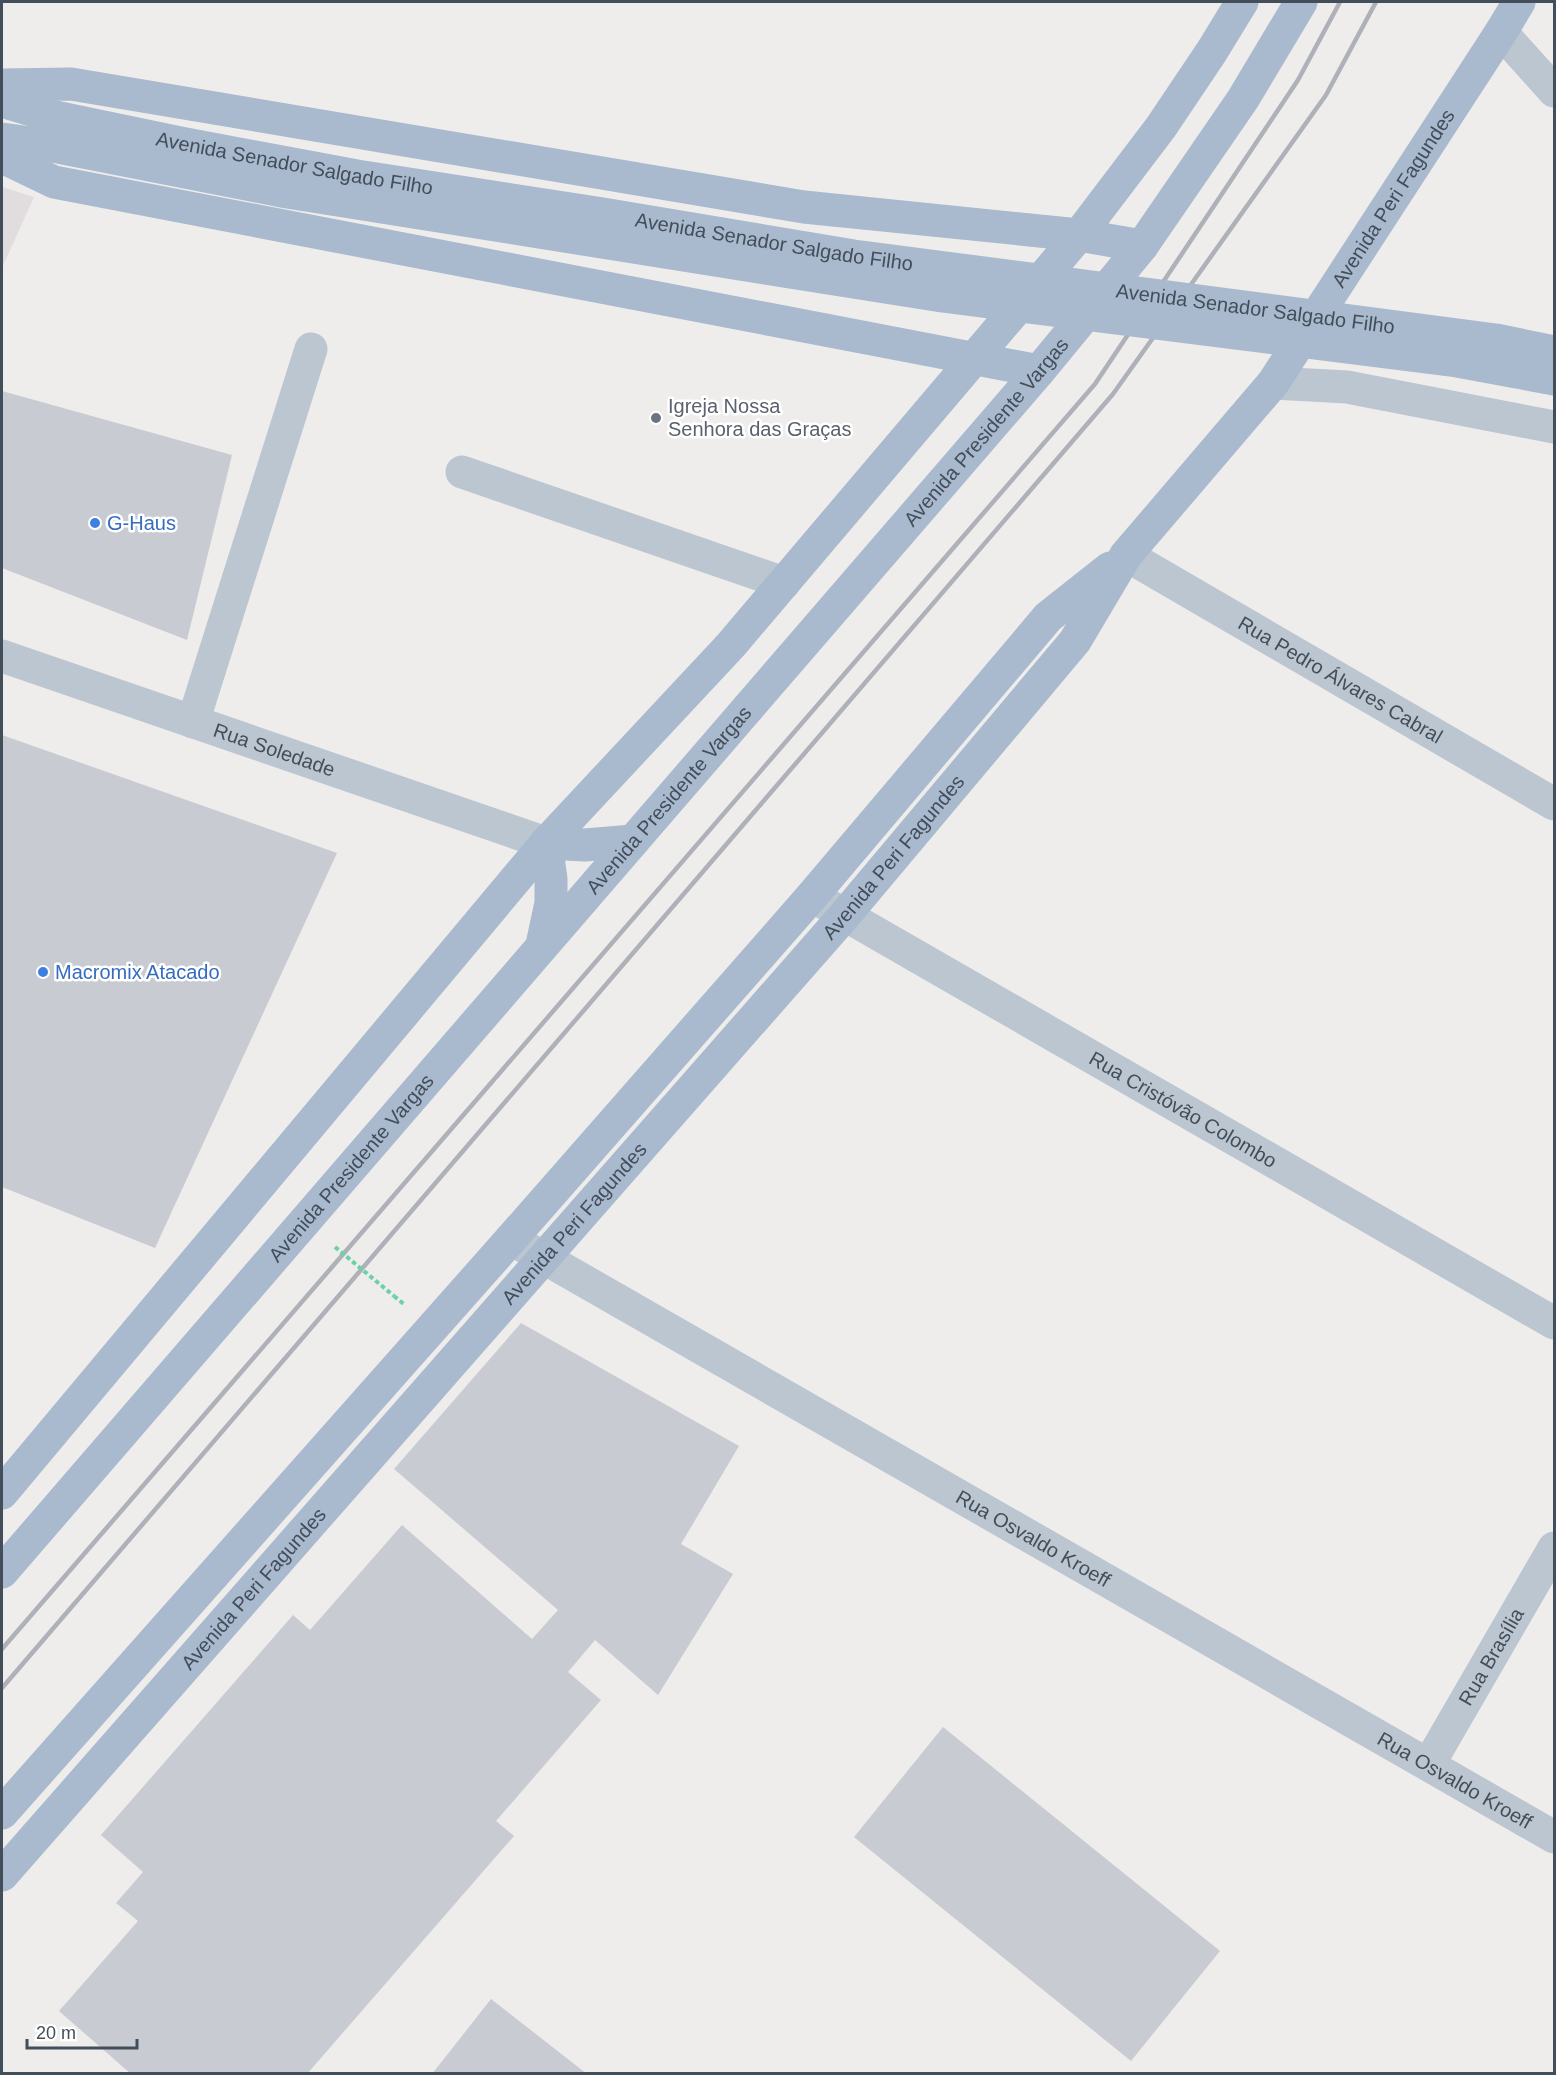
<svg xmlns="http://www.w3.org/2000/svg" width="1556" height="2075" font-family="Helvetica,sans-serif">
	<rect width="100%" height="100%" fill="#efecec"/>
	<polygon fill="#e1ddde" points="2,187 34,197 2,268"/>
	<g fill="#c8cbd2">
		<polygon points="2,391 232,455 187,640 2,568"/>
		<polygon points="2,735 337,853 155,1248 2,1187"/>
		<polygon points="521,1323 739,1446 681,1544 733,1574 658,1695 595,1640 568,1672 601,1700 496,1821 514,1836 307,2074 131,2074 59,2011 138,1921 116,1903 143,1872 101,1835 293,1615 310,1630 402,1525 532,1639 558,1610 394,1469"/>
		<polygon points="943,1727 1220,1951 1131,2061 854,1837"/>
		<polygon points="491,1999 587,2074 432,2074"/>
	</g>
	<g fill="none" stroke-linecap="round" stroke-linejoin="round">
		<polyline stroke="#6bd2a7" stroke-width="4" stroke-dasharray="4.5 3" stroke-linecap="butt" points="394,1296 405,1305"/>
		<g stroke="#bbc6d0" stroke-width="33">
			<polyline points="1501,32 1554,91"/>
			<polyline points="1273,383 1347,387 1554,427"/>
			<polyline points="462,472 784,583"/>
			<path id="s1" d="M1126,555L1554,804"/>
			<path id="s2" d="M2,656L546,843"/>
			<polyline points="193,722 311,349"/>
			<path id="s3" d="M812,896L1554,1323"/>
			<path id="s4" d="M511,1239L1554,1837"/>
			<path id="s5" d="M1429,1764L1554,1548"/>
		</g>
		<g stroke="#a9b9ce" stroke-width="33">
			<polyline points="2,85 71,84 804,207 1079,235 1142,246"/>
			<polyline points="2,101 55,117"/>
			<polyline points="2,139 53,146"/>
			<polyline points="2,157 54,182 1039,371"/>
			<polyline points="546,843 585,845 633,841"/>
			<polyline points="542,945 551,903 551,879 546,843"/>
			<polyline points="2,1493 546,843 731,645 1079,235 1161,127 1212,51 1242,2"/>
			<path id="s6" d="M2,1572L1039,371L1142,246L1243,99L1301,2"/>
			<polyline points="2,1813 511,1239 812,896 1048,617 1110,568"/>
			<path id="s7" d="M2,1875L844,916L1075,641L1126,555L1273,383L1501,32L1519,2"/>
		</g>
		<g stroke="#aeb1b8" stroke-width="4.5">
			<polyline points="2,1649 1095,384 1298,80 1340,2"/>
			<polyline points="2,1688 1113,394 1326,95 1376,2"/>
		</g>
		<polyline stroke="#6bd2a7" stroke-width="4" stroke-dasharray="4.5 3" stroke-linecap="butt" points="335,1247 394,1296"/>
		<g stroke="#a9b9ce" stroke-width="33">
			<path id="s8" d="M55,117L180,143L357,176L603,214L854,256L1496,340L1554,352"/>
			<polyline points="53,146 287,192 942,296 1457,361 1554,379"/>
		</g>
	</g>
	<circle fill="#6b7280" stroke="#fff" stroke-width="2" cx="656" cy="418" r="6"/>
	<g fill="#3f7fe0" stroke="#fff" stroke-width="2">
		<circle cx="95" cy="523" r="6"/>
		<circle cx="43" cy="972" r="6"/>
	</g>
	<g text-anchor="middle" stroke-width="5" stroke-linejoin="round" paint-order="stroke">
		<g font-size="20" fill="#434e5b" stroke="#fff">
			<text dy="7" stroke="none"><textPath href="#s8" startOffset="244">Avenida Senador Salgado Filho</textPath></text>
			<text dy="7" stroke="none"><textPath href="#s7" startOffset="2182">Avenida Peri Fagundes</textPath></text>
			<text dy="7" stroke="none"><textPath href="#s8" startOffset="730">Avenida Senador Salgado Filho</textPath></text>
			<text dy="7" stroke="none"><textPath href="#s8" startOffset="1216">Avenida Senador Salgado Filho</textPath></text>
			<text dy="7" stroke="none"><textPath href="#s6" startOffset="1506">Avenida Presidente Vargas</textPath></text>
			<text dy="7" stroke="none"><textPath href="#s1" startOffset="248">Rua Pedro Álvares Cabral</textPath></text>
			<text dy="7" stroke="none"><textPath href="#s2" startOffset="288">Rua Soledade</textPath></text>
			<text dy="7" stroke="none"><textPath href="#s6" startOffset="1020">Avenida Presidente Vargas</textPath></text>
			<text dy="7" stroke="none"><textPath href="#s7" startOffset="1353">Avenida Peri Fagundes</textPath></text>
			<text dy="7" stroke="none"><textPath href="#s3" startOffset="428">Rua Cristóvão Colombo</textPath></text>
			<text dy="7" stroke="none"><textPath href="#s6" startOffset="534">Avenida Presidente Vargas</textPath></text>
			<text dy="7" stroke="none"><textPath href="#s7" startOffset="867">Avenida Peri Fagundes</textPath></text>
			<text dy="7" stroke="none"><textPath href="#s4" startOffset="602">Rua Osvaldo Kroeff</textPath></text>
			<text dy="7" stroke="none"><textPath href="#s7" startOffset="381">Avenida Peri Fagundes</textPath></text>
			<text dy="7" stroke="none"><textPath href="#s5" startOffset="124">Rua Brasília</textPath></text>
			<text dy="7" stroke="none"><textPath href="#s4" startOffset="1088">Rua Osvaldo Kroeff</textPath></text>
		</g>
		<g font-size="20" fill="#5b616d" stroke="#fff" text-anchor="start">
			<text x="668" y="413">Igreja Nossa<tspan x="668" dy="23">Senhora das Graças</tspan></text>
		</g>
		<g font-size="20" fill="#366cbe" stroke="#fff" text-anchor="start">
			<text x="107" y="530">G-Haus</text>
			<text x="55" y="979">Macromix Atacado</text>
		</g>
	</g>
	<rect width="1556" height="2075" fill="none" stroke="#434e5b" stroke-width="6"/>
	<path d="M27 2039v9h110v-9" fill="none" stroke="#434e5b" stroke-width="3"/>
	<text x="36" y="2039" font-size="18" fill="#434e5b" stroke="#ffffff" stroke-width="4.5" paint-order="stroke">20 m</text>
</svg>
